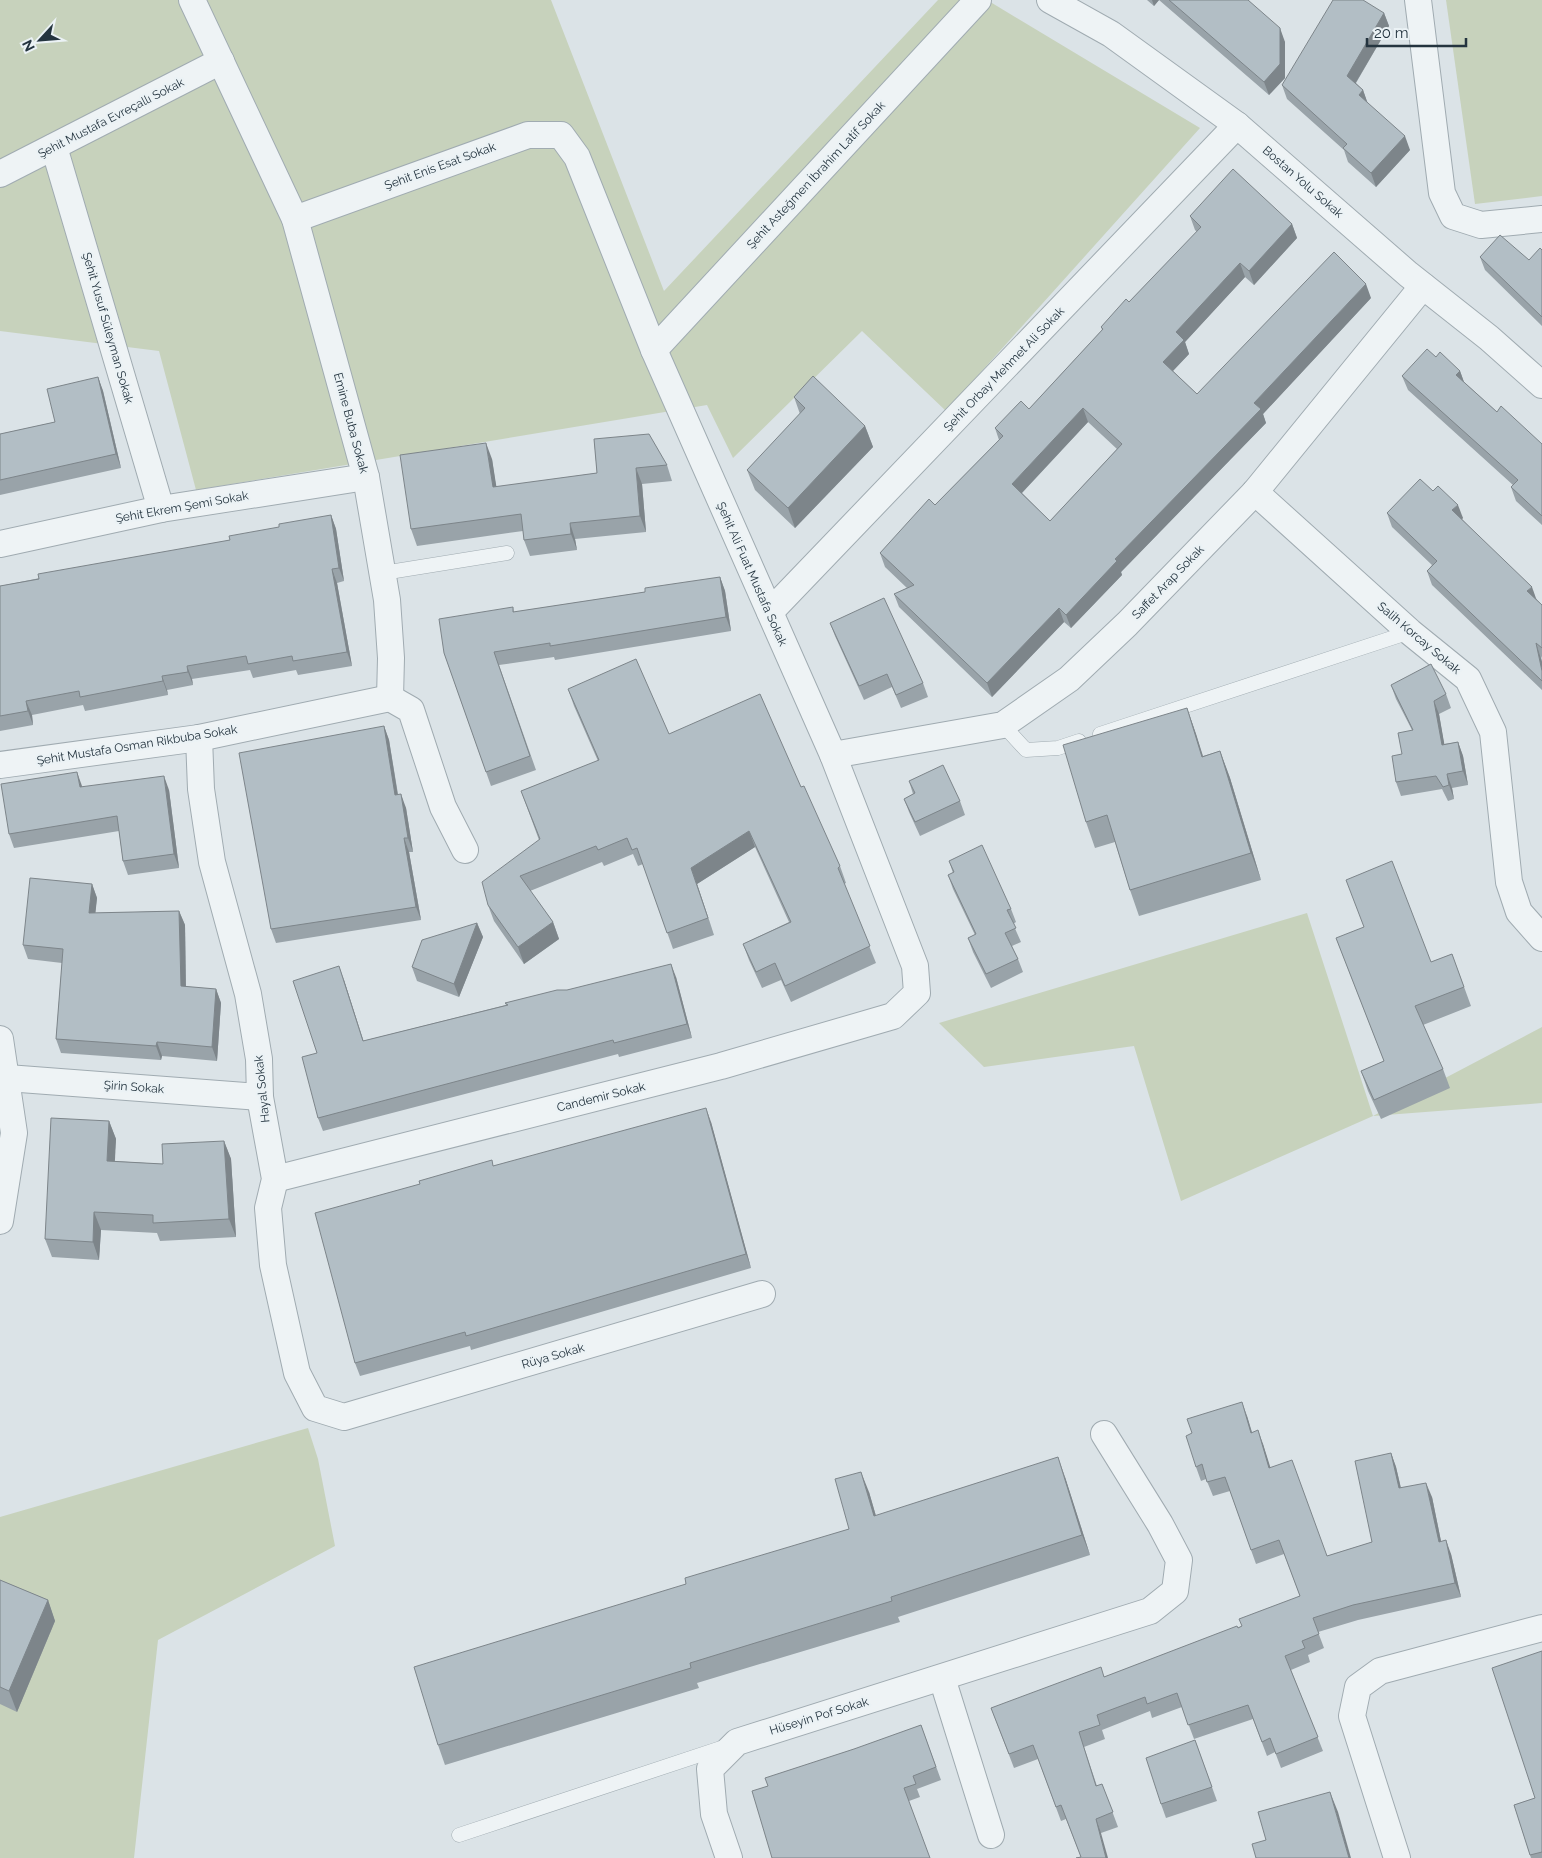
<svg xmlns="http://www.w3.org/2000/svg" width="1542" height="1858" font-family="Raleway,sans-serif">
	<rect width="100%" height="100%" fill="#dbe3e7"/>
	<g fill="#c7d2bc">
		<polygon points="0,0 551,0 664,291 938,0 987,0 1200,128 946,411 862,331 733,458 707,405 196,490 159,351 0,331"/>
		<polygon points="1446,0 1542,0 1542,196 1475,204"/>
		<polygon points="1307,913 1373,1116 1542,1027 1542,1103 1373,1116 1181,1201 1134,1046 984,1067 939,1023"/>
		<polygon points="308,1428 318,1459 335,1546 158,1640 134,1858 0,1858 0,1517"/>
	</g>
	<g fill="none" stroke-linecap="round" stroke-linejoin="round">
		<g stroke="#a0abb1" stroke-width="15">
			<g id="lane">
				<polyline points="383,573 507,553"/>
				<polyline points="1003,725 1026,750 1058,748 1079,741"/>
				<polyline points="1100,734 1410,632"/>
				<polyline points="459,1835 727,1746"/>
			</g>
		</g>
		<g stroke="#a0abb1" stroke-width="28">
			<g id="street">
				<polyline points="192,0 295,219 366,477 387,600 391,658 390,698"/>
				<polyline points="1050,0 1111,34 1237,125 1408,274 1489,338 1542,385"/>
				<polyline points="1418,0 1442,193 1453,216 1481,225 1542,219"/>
				<polyline points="54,147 161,509"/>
				<polyline points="0,174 221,61"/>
				<polyline points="654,350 978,0"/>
				<polyline points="1255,492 1410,632 1468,679 1493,732 1509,882 1519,912 1542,938"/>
				<polyline points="0,544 161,509 366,477"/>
				<polyline points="770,612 1237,125"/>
				<polyline points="390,698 411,710 443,807 465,850"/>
				<polyline points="199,738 201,789 212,862 248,994 259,1059 260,1097 275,1179 268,1208 273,1265 297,1373 315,1408 344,1417 762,1294"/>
				<polyline points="833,755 1003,725 1069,679 1127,624 1255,492 1423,286"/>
				<polyline points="0,765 199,738 390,698"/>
				<polyline points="0,1039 14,1133 0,1221"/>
				<polyline points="7,1078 260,1097"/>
				<polyline points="275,1179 721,1066 893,1016 917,993 915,966 833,755 654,350 577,157 561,135 528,135 295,219"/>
				<polyline points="942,1678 991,1835"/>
				<polyline points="729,1858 714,1814 710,1769 737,1742 1150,1611 1175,1591 1179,1560 1160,1524 1104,1434"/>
				<polyline points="1397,1858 1352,1716 1358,1687 1380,1671 1542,1628"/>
			</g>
		</g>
		<use href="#lane" stroke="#eef3f5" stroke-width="14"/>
		<use href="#street" stroke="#eef3f5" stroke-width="26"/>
	</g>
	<g fill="#99a3a9" fill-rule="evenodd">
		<polygon points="1147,0 1248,0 1285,42 1285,78 1269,95 1159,0 1154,6"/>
		<polygon points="1384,13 1389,26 1356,83 1363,90 1367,102 1410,150 1376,187 1348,162 1344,150 1287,99 1282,85"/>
		<path d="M1190,216L1292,224L1297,238L1254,285L1245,277L1185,342L1189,354L1173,371L1197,394L1371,298L1263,414L1266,423L1121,572L1122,575L1071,628L1064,622L992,697L899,607L894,594L907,588L885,567L880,553L935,505L999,440L995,428L1029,409L1102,330L1101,327L1129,302L1197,232L1195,230ZM1088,422L1117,449L1050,521L1022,493Z"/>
		<polygon points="1542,250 1542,326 1485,270 1480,257 1529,260"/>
		<polygon points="1460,371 1464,382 1497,412 1542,444 1542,525 1516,501 1511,487 1513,485 1408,390 1402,376"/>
		<polygon points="98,377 103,391 121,468 0,495 0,434 55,422"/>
		<polygon points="794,397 865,426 873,447 795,528 755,490 747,470 800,414"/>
		<polygon points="594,439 667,465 672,481 642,484 646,532 575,539 577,550 530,556 524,540 523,531 417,546 411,529 492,459 496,487 597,473"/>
		<polygon points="1433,491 1463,518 1462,519 1542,605 1542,658 1541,656 1542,662 1542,690 1432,585 1427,571 1432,565 1392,527 1387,513"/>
		<polygon points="331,515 336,529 344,581 337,583 352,666 298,675 296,670 253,678 250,670 192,679 193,685 167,690 168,695 85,711 83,705 32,715 33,725 0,731 0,586 230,540"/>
		<polygon points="720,577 725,591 731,631 555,660 554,657 499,665 536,770 491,786 444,653 513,607 514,612 645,592"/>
		<polygon points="830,623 923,683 928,697 901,708 892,687 864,700 835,636"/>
		<polygon points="1391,685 1446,694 1451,708 1439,714 1444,744 1458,742 1463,756 1468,785 1452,788 1454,799 1448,801 1442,789 1401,796 1396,782 1402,754 1412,730 1396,699"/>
		<polygon points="568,689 669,734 801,787 840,866 846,883 844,884 876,963 791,1002 781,980 762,988 749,960 743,944 789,922 755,847 697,884 714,935 673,949 643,864 638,866 633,854 604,866 602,862 530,891 553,922 559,939 524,964 494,921 488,905 539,840 521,791 598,761 574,706"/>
		<polygon points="1187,708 1196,734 1203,756 1220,751 1230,778 1261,880 1139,916 1130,890 1115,842 1095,848 1086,822"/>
		<polygon points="384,726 389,740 398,794 406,808 413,852 409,852 421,920 276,943 271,929"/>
		<polygon points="909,781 960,801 965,815 920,836 909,812 904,799 913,794"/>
		<polygon points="82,787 169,790 179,868 128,875 123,861 119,831 14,848 9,834"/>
		<polygon points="949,861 1011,909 1016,922 1013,924 1021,942 1012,946 1018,959 1023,972 991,988 973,952 968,938 975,935 953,889 948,875 953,873"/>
		<polygon points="92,884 97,898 95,913 179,911 185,925 186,987 216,989 221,1003 217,1061 162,1056 161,1060 61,1053 56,1039 62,963 28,959 23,945"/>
		<polygon points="477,923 483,937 459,997 417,981 412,967"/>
		<polygon points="1336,938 1431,962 1452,954 1471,1006 1423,1025 1443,1069 1450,1088 1381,1119 1368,1091 1361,1071 1384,1061"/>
		<polygon points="676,977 692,1038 619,1057 618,1054 323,1131 318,1118 317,1053 344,980 363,1041 506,1005 505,1003 567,990"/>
		<polygon points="109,1121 116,1139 114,1161 163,1164 224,1141 231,1159 236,1237 160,1241 157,1233 101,1230 99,1260 52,1257 45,1239"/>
		<polygon points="711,1122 751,1268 471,1350 470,1346 360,1376 355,1363 494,1166"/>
		<polygon points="1247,1416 1252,1432 1263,1444 1270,1468 1327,1556 1372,1542 1391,1453 1396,1467 1401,1488 1432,1497 1441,1541 1451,1554 1461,1597 1358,1620 1318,1632 1324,1648 1308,1655 1310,1662 1291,1670 1323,1751 1281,1768 1275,1752 1267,1756 1253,1719 1194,1739 1182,1707 1152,1718 1150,1711 1102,1730 1105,1739 1084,1747 1097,1786 1102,1784 1118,1827 1101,1833 1081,1857 1066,1819 1061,1821 1038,1759 1014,1768 991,1708 1104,1677 1242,1626 1300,1596 1284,1554 1256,1564 1230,1491 1213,1496 1206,1479 1201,1481 1196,1467"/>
		<polygon points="1065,1477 1090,1555 898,1617 900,1622 697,1683 699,1688 445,1765 438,1745 686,1584 849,1529 869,1492 876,1516"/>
		<polygon points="0,1580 48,1600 55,1621 17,1712 0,1704"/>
		<polygon points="1542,1651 1542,1858 1531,1858 1514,1805 1535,1798"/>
		<polygon points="921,1725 941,1780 917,1789 920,1797 909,1801 768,1786"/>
		<polygon points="1195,1740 1217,1801 1166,1818 1161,1804"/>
	</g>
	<g fill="#7d858a">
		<polygon points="1152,0 1159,0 1154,6"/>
		<polygon points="1384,13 1389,26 1352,89 1347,76"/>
		<polygon points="1280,28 1285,42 1285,78 1269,95 1264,82"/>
		<polygon points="1363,90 1368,104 1359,95"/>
		<polygon points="1405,136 1410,150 1376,187 1371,173"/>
		<polygon points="1292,224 1297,238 1254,285 1249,271"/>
		<polygon points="1240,263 1245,277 1185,342 1189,354 1168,376 1163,362 1176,332"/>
		<polygon points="1366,284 1371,298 1263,414 1266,423 1121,572 1122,575 1071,628 1066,615 1254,403"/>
		<polygon points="1460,371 1465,385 1456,375"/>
		<polygon points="98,377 103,391 121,468 116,454"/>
		<polygon points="1083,408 1088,422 1017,498 1012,484"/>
		<polygon points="865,426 873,447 795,528 788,508"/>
		<polygon points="486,443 492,459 499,503 493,487"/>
		<polygon points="636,468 642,484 646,532 640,516"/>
		<polygon points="1458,505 1463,518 1457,524 1452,510"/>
		<polygon points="331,515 336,529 344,581 339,568"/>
		<polygon points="570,523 575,539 577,550 571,534"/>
		<polygon points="332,569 337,583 352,666 347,652"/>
		<polygon points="720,577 725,591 731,631 726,617"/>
		<polygon points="1532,587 1537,601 1527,591"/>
		<polygon points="1059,608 1064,622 992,697 987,683"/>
		<polygon points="1536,643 1542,662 1542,671"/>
		<polygon points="187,666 192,679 193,685 188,672"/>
		<polygon points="162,676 167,690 168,695 163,681"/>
		<polygon points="26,701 32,715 33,725 28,711"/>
		<polygon points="1434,701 1439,714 1447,759 1442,745"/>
		<polygon points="1187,708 1196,734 1211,783 1202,757"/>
		<polygon points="384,726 389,740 400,809 395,795"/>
		<polygon points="1458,742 1463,756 1468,785 1463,771"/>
		<polygon points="1220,751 1230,778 1261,880 1251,853"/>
		<polygon points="77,772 82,786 85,801 80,787"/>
		<polygon points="1447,774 1452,788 1454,799 1449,785"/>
		<polygon points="164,776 169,790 179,868 174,854"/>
		<polygon points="401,794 406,808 413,852 408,838"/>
		<polygon points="749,831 755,847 697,884 714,935 691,868"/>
		<polygon points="404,838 409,852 421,920 416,907"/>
		<polygon points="92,884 97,898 94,927 89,913"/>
		<polygon points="179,911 185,925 186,1000 181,986"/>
		<polygon points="553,922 559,939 524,964 518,947"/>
		<polygon points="477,923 483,937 459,997 454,984"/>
		<polygon points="671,964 676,977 692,1038 687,1024"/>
		<polygon points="339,966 344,980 368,1055 363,1041"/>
		<polygon points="216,989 221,1003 217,1061 212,1047"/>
		<polygon points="157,1042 162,1056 161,1060 156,1046"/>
		<polygon points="706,1108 711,1122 751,1268 746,1254"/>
		<polygon points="109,1121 116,1139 114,1179 107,1161"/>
		<polygon points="224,1141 231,1159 236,1237 229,1219"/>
		<polygon points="94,1212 101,1230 99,1260 93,1242"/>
		<polygon points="1242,1402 1247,1416 1256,1447 1251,1433"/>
		<polygon points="1258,1430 1263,1444 1275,1482 1269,1468"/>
		<polygon points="1391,1453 1396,1467 1404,1502 1399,1488"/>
		<polygon points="1058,1457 1065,1477 1090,1555 1082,1535"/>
		<polygon points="861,1472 869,1492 882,1537 874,1516"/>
		<polygon points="1426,1483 1432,1497 1444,1556 1439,1542"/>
		<polygon points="1446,1540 1451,1554 1461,1597 1455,1583"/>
		<polygon points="48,1600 55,1621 17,1712 9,1691"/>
		<polygon points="1330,1792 1338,1812 1351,1858 1349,1858"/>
		<polygon points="1096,1819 1101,1833 1108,1858 1106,1858"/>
	</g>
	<g fill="#b2bec5" stroke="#7d858a" fill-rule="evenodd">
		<polygon points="1169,0 1248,0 1280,28 1280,64 1264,82"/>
		<polygon points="1333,0 1363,0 1384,13 1347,76 1363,90 1359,95 1405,136 1371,173 1343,148 1347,144 1282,85"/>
		<path d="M1233,169L1292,224L1249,271L1240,263L1176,332L1184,340L1163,362L1197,394L1334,252L1366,284L1254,403L1261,409L1115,559L1117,561L1066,615L1059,608L987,683L894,594L914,585L880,553L929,499L935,505L1003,436L995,428L1021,401L1029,409L1103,329L1101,327L1126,299L1129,302L1201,227L1190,216ZM1083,408L1122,444L1050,521L1012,484Z"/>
		<polygon points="1500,235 1529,260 1540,248 1542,250 1542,317 1480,257"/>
		<polygon points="1427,349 1436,357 1440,352 1460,371 1456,375 1497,412 1501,406 1542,444 1542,516 1511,487 1518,480 1402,376"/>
		<polygon points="813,376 865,426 788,508 747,470 805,408 794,397"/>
		<polygon points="98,377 116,454 0,480 0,434 55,422 47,389"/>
		<polygon points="649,434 667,465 636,468 640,516 570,523 571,534 524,540 521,514 411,529 400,455 486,443 493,487 597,473 594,439"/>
		<polygon points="1420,479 1433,491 1438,486 1458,505 1452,510 1532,587 1527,591 1542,605 1542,648 1536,643 1542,671 1542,681 1427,571 1437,561 1387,513"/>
		<polygon points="331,515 339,568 332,569 347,652 293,661 292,656 248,664 246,656 187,666 188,672 162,676 163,681 80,697 79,691 26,701 28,711 0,716 0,586 39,579 38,574 230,540 229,536 279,527 279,524"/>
		<polygon points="720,577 726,617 550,646 550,643 494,652 530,756 486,772 444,653 439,619 513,607 513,612 645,592 645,588"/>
		<polygon points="884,598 923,683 896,695 887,674 859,686 830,623"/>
		<polygon points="636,659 669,734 760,694 801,787 804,786 840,866 838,868 870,946 785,986 775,963 756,972 743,944 791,922 749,831 691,868 708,918 667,933 637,848 632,850 627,838 598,850 596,846 520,876 553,922 518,947 488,905 482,882 540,839 521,791 599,760 568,689"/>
		<polygon points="1431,664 1446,694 1434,701 1442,745 1458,742 1463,771 1447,774 1449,785 1443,787 1436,776 1396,782 1392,756 1402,754 1398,733 1413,730 1391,685"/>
		<polygon points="1187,708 1202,757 1220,751 1251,853 1130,890 1107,815 1086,822 1063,745"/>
		<polygon points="384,726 395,795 401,794 408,838 404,838 416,907 271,929 239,753"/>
		<polygon points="943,765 960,801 915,822 904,799 915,793 909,781"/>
		<polygon points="77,772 80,787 164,776 174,854 123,861 117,816 9,834 1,784"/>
		<polygon points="982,845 1011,909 1007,910 1016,928 1005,933 1018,959 986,974 968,938 976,934 948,875 954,872 949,861"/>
		<polygon points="1392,861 1431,962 1452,954 1464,987 1415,1006 1443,1069 1374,1100 1361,1071 1384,1061 1336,938 1364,927 1346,880"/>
		<polygon points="30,878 92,884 89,913 179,911 181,986 216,989 212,1047 157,1042 156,1046 56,1039 63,949 23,945"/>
		<polygon points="477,923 454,984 412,967 422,940"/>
		<polygon points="671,964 687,1024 614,1043 613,1040 318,1118 302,1057 317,1053 293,981 339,966 363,1041 508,1005 505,1003 557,990 567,990"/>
		<polygon points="706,1108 746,1254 466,1336 465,1332 355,1363 315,1213 420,1184 419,1181 492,1160 493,1166"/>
		<polygon points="51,1118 109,1121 107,1161 163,1164 162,1144 224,1141 229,1219 153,1223 153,1215 94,1212 93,1242 45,1239"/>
		<polygon points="1242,1402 1251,1433 1258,1430 1269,1468 1292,1460 1327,1556 1372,1542 1355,1461 1391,1453 1399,1488 1426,1483 1439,1542 1446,1540 1455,1583 1353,1605 1313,1618 1319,1634 1302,1641 1305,1648 1285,1656 1318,1737 1276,1754 1270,1738 1262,1742 1248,1705 1188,1725 1177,1693 1147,1704 1145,1697 1097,1715 1100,1725 1079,1732 1096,1786 1102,1784 1113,1812 1096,1819 1106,1858 1076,1858 1081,1857 1061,1805 1056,1807 1033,1745 1009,1754 991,1708 1101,1667 1104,1677 1237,1626 1238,1628 1242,1626 1239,1619 1300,1596 1279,1540 1251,1550 1225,1477 1207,1482 1202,1464 1196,1467 1186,1436 1192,1433 1187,1419"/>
		<polygon points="1058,1457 1082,1535 891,1597 892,1601 690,1663 691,1668 438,1745 414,1667 686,1584 685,1578 849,1529 835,1479 861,1472 874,1516"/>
		<polygon points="0,1580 48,1600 9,1691 0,1687"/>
		<polygon points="1542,1651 1542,1852 1530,1855 1514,1805 1535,1798 1492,1668"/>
		<polygon points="921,1725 936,1767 913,1776 916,1784 904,1788 930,1858 772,1858 752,1791 768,1786 765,1778 854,1749"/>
		<polygon points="1195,1740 1212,1787 1161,1804 1146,1758"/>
		<polygon points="1330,1792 1349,1858 1256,1858 1252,1844 1266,1840 1258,1812"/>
	</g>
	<g text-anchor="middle" stroke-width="4.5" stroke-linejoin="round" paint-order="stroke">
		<g font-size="12" fill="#24343f" stroke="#ebf2f5">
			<text transform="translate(111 118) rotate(-27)" y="4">Şehit Mustafa Evreçallı Sokak</text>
			<text transform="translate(440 166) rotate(-20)" y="4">Şehit Enis Esat Sokak</text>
			<text transform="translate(816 175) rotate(-47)" y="4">Şehit Asteğmen İbrahim Latif Sokak</text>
			<text transform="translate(1303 182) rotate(41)" y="4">Bostan Yolu Sokak</text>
			<text transform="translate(108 328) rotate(74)" y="4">Şehit Yusuf Süleyman Sokak</text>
			<text transform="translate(1004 369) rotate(-46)" y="4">Şehit Orbay Mehmet Ali Sokak</text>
			<text transform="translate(351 423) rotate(75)" y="4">Emine Buba Sokak</text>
			<text transform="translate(182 507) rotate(-10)" y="4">Şehit Ekrem Şemi Sokak</text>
			<text transform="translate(752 574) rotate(66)" y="4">Şehit Ali Fuat Mustafa Sokak</text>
			<text transform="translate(1168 582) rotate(-46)" y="4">Saffet Arap Sokak</text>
			<text transform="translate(1419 638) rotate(40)" y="4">Salih Korcay Sokak</text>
			<text transform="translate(137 745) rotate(-9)" y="4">Şehit Mustafa Osman Rikbuba Sokak</text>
			<text transform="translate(134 1087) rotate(4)" y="4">Şirin Sokak</text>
			<text transform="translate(262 1089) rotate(-96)" y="4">Hayal Sokak</text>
			<text transform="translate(601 1097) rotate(-14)" y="4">Candemir Sokak</text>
			<text transform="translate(553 1356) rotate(-16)" y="4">Rüya Sokak</text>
			<text transform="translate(819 1716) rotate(-17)" y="4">Hüseyin Pof Sokak</text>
		</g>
	</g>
	<g transform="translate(40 40) rotate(244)" stroke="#ebf2f5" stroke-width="4" paint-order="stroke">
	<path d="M0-4L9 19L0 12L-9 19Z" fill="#24343f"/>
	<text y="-8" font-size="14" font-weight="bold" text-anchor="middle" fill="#24343f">N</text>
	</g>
	<path d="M1367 38v8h99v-8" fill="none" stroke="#24343f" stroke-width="2.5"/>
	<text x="1374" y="38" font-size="15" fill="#24343f" stroke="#ebf2f5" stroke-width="4" paint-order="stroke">20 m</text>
</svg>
